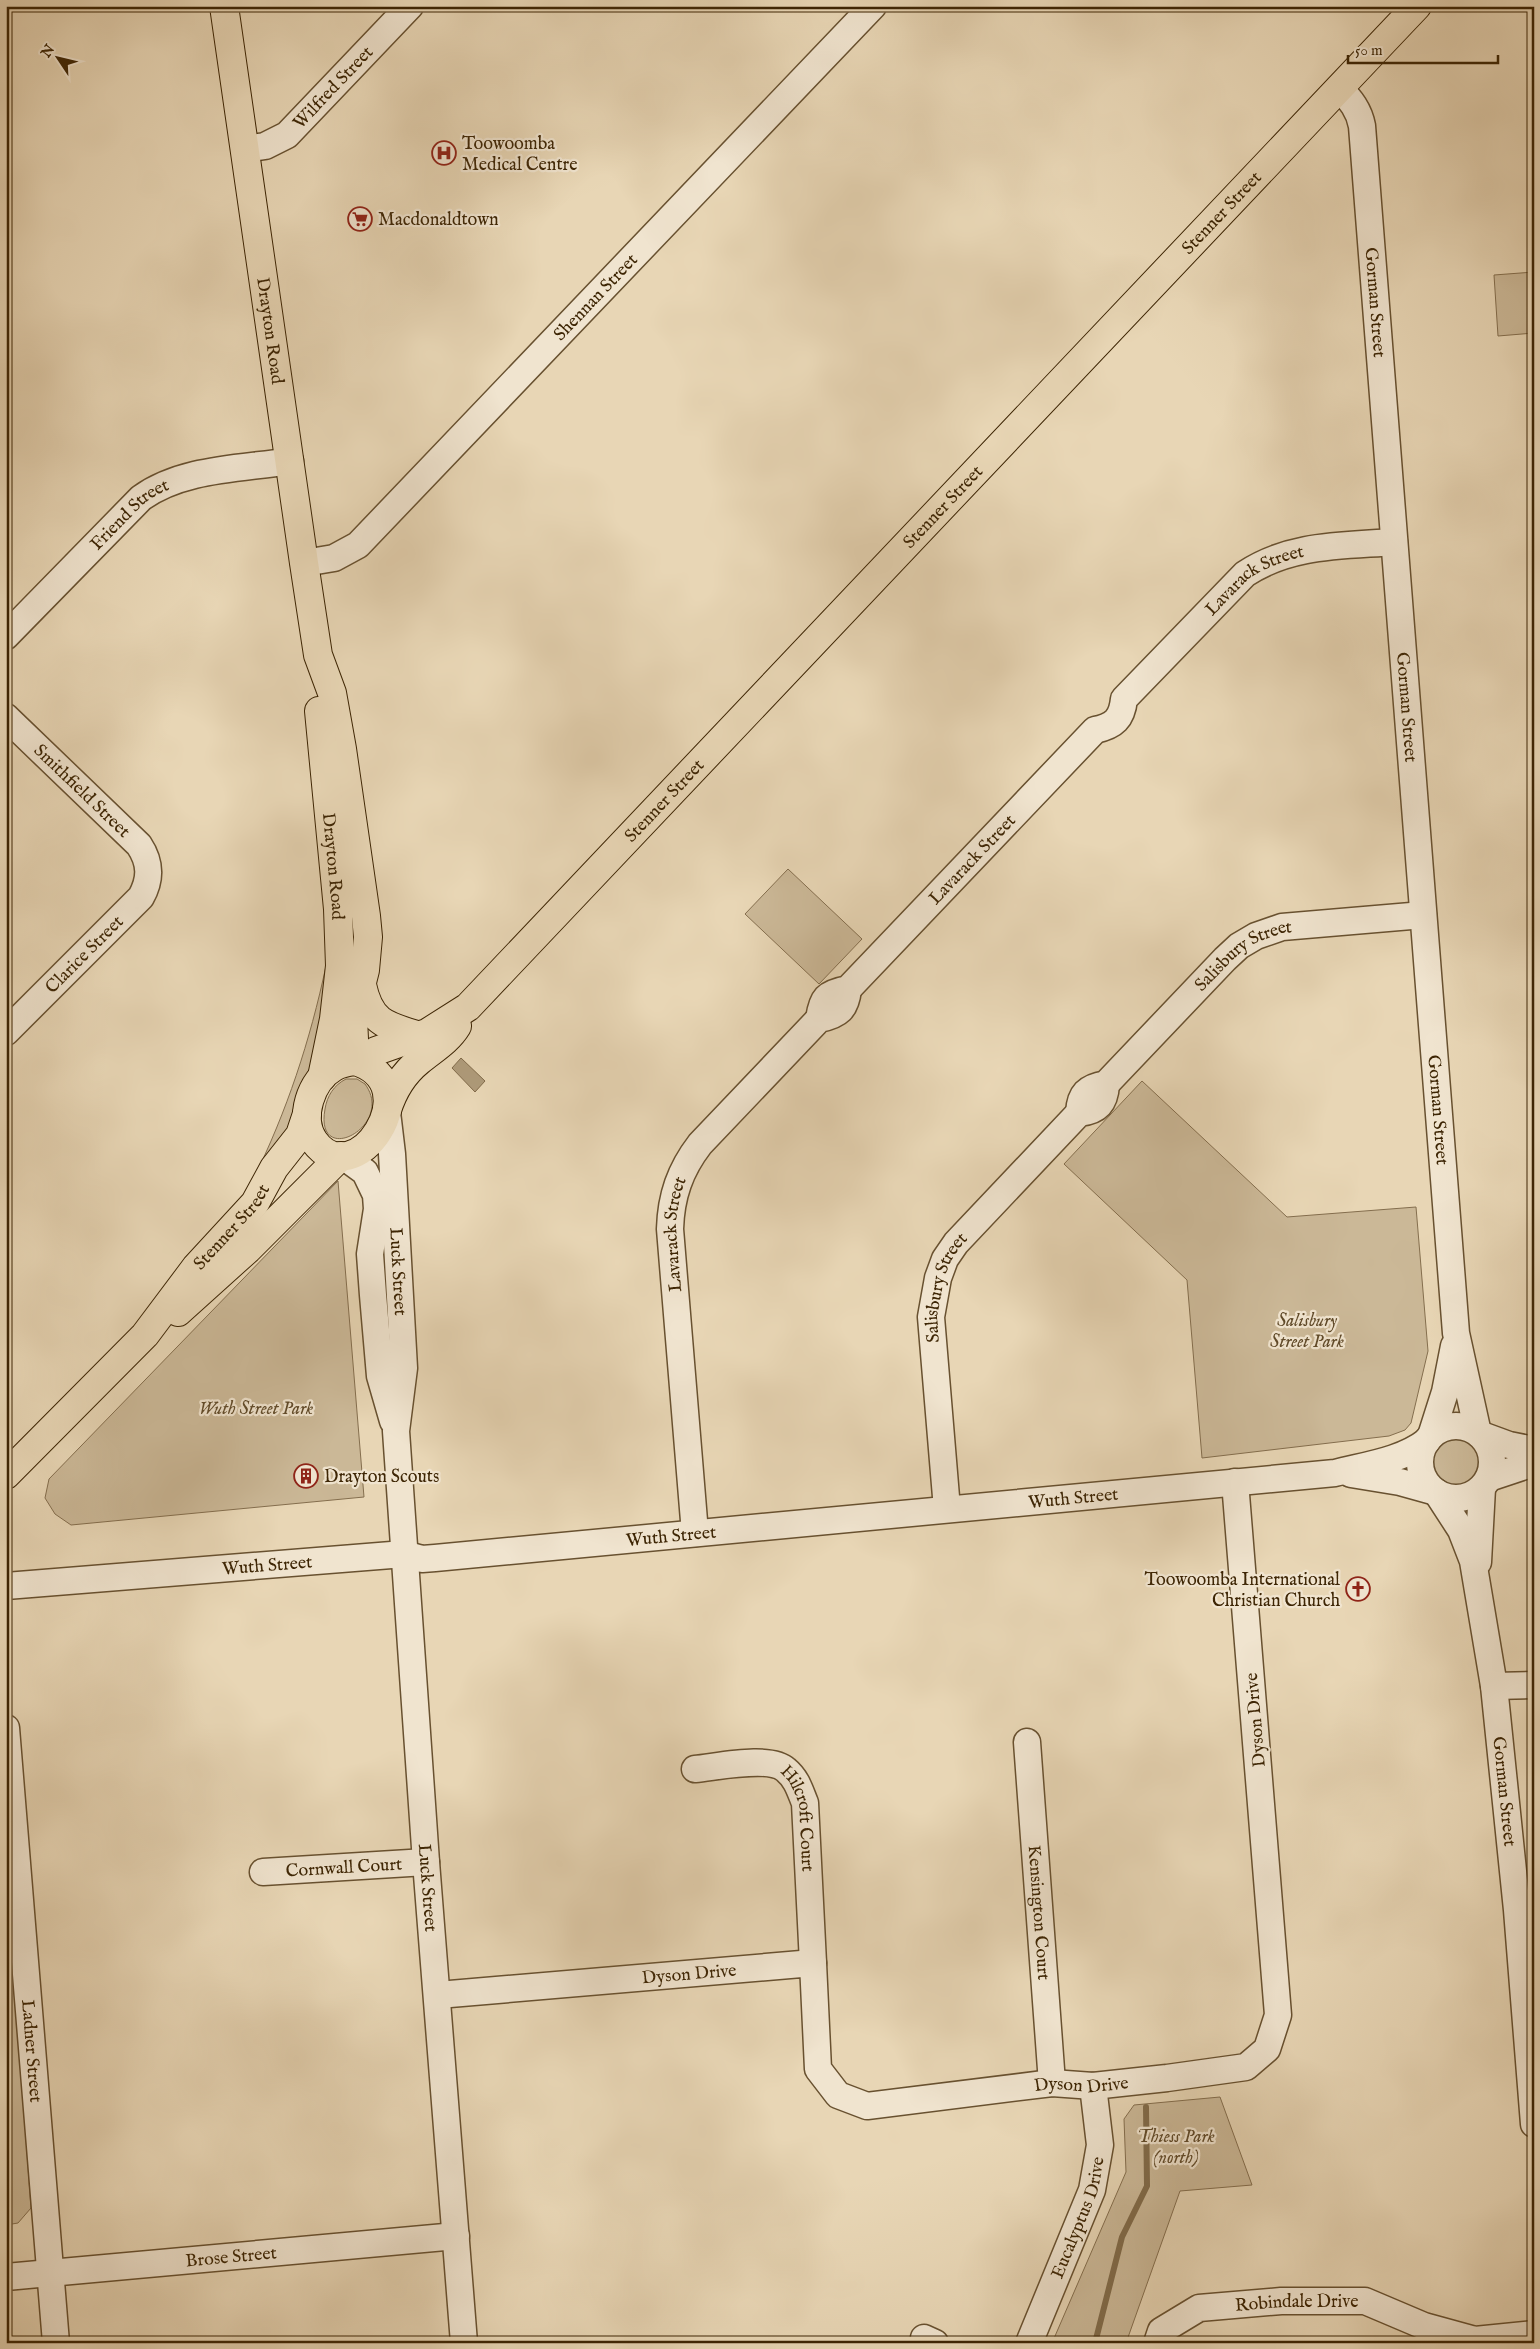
<svg xmlns="http://www.w3.org/2000/svg" width="1540" height="2349" font-family="'IM FELL English',serif">
	<rect width="100%" height="100%" fill="#e8d6b5"/>
	<filter id="stains"><feTurbulence type="fractalNoise" baseFrequency=".004" numOctaves="4"/><feColorMatrix values="0 0 0 0 .2 0 0 0 0 .09 0 0 0 0 .02 0 0 0 .5 -.17"/></filter>
	<radialGradient id="worn" r=".72"><stop offset=".6" stop-color="#630" stop-opacity="0"/><stop offset="1" stop-color="#630" stop-opacity=".3"/></radialGradient>
	<g fill="#cbb897" stroke="#846e4e">
		<polygon points="1534,272 1534,333 1498,336 1494,275"/>
		<polygon points="788,869 862,939 819,984 745,914"/>
		<path d="M326,966L333,967L332,986L297,1120L253,1180C287,1111 310,1041 326,966Z"/>
		<path d="M346,1079H357L365,1084C396,1126 314,1169 325,1109C327,1096 334,1085 346,1079Z"/>
		<polygon points="1142,1081 1287,1217 1416,1207 1428,1351 1411,1423 1405,1430 1389,1436 1202,1458 1187,1280 1064,1164"/>
		<polygon points="338,1181 364,1497 71,1525 55,1514 45,1498 49,1479"/>
		<circle cx="1457" cy="1463" r="24"/>
		<polygon points="6,1864 31,2208 18,2223 6,2225"/>
		<polygon points="1220,2097 1252,2185 1180,2191 1126,2343 1052,2343 1126,2172 1124,2119 1134,2105"/>
	</g>
	<polygon fill="#ae9a79" stroke="#816b4a" points="461,1058 485,1081 475,1092 452,1068"/>
	<g fill="none" stroke-linecap="round" stroke-linejoin="round">
		<polyline stroke="#816b4a" stroke-width="6" points="1095,2343 1122,2237 1147,2186 1146,2107"/>
		<g stroke="#685130" stroke-width="29">
			<g id="minor">
				<path id="s1" d="M1339,88C1351,100 1359,110 1362,126L1456,1333L1478,1433"/>
				<path id="s2" d="M245,149L265,146L287,135L410,6"/>
				<path id="s3" d="M304,563L334,558L358,545L873,6"/>
				<path id="s4" d="M6,636L141,498C183,468 241,469 290,461"/>
				<path id="s5" d="M6,717L139,845C151,863 151,879 141,897L6,1032"/>
				<path id="s6" d="M819,1019C822,998 826,993 848,989L1095,730C1114,726 1122,719 1124,699L1245,574C1290,544 1342,546 1394,542"/>
				<path id="s7" d="M387,1112L392,1154L404,1368L396,1431L426,1862L464,2343"/>
				<path id="s8" d="M1079,1113C1080,1094 1087,1087 1106,1084L1225,959L1239,946L1256,936L1282,927L1423,915"/>
				<polyline points="343,1156 365,1172 376,1195 377,1209 370,1254 373,1295 380,1376 393,1421"/>
				<circle cx="1456" cy="1462" r="36"/>
				<polyline points="1479,1434 1509,1445 1534,1450"/>
				<polyline points="1431,1436 1445,1392 1454,1346"/>
				<polyline points="1351,1474 1400,1482 1436,1492"/>
				<polyline points="1489,1478 1534,1463"/>
				<path id="s9" d="M1437,1493L1461,1530L1473,1561L1494,1686L1517,1910L1534,2124"/>
				<path id="s10" d="M947,1509L931,1317L938,1278L945,1259L956,1243L1079,1113C1098,1111 1105,1103 1106,1084"/>
				<path id="s11" d="M695,1533L670,1229C671,1196 680,1170 700,1144L819,1019C839,1015 846,1009 848,989"/>
				<polyline points="1478,1562 1482,1488"/>
				<path id="s12" d="M6,1586L404,1554L422,1559L435,1558L1335,1473C1366,1465 1401,1461 1427,1441"/>
				<polyline points="1494,1686 1534,1685"/>
				<path id="s13" d="M6,1728L56,2343"/>
				<path id="s14" d="M1027,1742L1052,2083"/>
				<path id="s15" d="M695,1769C717,1767 770,1755 786,1770C797,1779 800,1791 805,1803L813,1963"/>
				<path id="s16" d="M263,1872L426,1862"/>
				<path id="s17" d="M438,1995L813,1963L818,2069L838,2095L867,2106L1052,2083L1093,2086L1167,2078L1246,2067L1267,2049L1278,2015L1235,1482"/>
				<path id="s18" d="M6,2277L456,2236"/>
				<polyline points="924,2338 935,2343"/>
				<path id="s19" d="M1029,2343L1092,2190L1100,2145L1093,2086"/>
				<path id="s20" d="M1157,2343L1161,2331L1199,2308L1281,2301H1365L1424,2326L1475,2340L1534,2334"/>
			</g>
		</g>
		<g stroke="#3d2504" stroke-width="30">
			<g id="major">
				<path id="s21" d="M224,6L304,563L318,655L332,693L342,749L366,916L368,937L365,970L353,1018L355,1061"/>
				<path id="s22" d="M319,711L338,909L340,966L334,1019L322,1077"/>
				<path d="M362,985C370,1023 386,1026 420,1036"/>
				<path d="M355,1061C432,1084 354,1198 314,1141C298,1118 311,1080 334,1067C340,1063 348,1062 355,1061Z"/>
				<path id="s23" d="M361,1062L376,1051L427,1033L468,1007L1417,6"/>
				<path d="M387,1110C393,1091 403,1074 419,1061C432,1050 448,1041 457,1026"/>
				<polyline points="178,1312 248,1249 341,1156"/>
				<path id="s24" d="M6,1475L145,1335L196,1267L255,1203L274,1168L300,1135L307,1114"/>
			</g>
		</g>
		<use href="#minor" stroke="#f0e4cf" stroke-width="26"/>
		<use href="#major" stroke="#e8d6b5" stroke-width="28"/>
	</g>
	<defs>
		<g id="hospital-ring" transform="scale(1.25)"><circle r="9.5" fill="#f0e4cf" stroke="#8f2418" stroke-width="1.5"/><path d="M-5-5h3v3.5h4V-5h3V5h-3V1.5h-4V5h-3Z" fill="#8f2418"/></g>
		<g id="supermarket-ring" transform="scale(1.25)"><circle r="9.5" fill="#f0e4cf" stroke="#8f2418" stroke-width="1.5"/><path d="M-6-5.5h2.5l.6 2H6L4.5 2H-2.5L-4.4-4H-6ZM-1.5 3.2a1.3 1.3 0 1 0 .1 0ZM3 3.2a1.3 1.3 0 1 0 .1 0Z" fill="#8f2418"/></g>
		<g id="building-ring" transform="scale(1.25)"><circle r="9.5" fill="#f0e4cf" stroke="#8f2418" stroke-width="1.5"/><path d="M-4-6H4V6H1V3H-1V6H-4ZM-2.5-4.3h1.7v1.8h-1.7ZM.8-4.3h1.7v1.8H.8ZM-2.5-1h1.7V.8h-1.7ZM.8-1h1.7V.8H.8Z" fill="#8f2418"/></g>
		<g id="church-ring" transform="scale(1.25)"><circle r="9.5" fill="#f0e4cf" stroke="#8f2418" stroke-width="1.5"/><path d="M-1.2-6h2.4v3.5h3.3v2.4h-3.3V6h-2.4V-.1h-3.3v-2.4h3.3Z" fill="#8f2418"/></g>
	</defs>
	<g fill-rule="evenodd">
		<use href="#hospital-ring" x="444" y="153"/>
		<use href="#supermarket-ring" x="360" y="219"/>
		<use href="#building-ring" x="306" y="1476"/>
		<use href="#church-ring" x="1358" y="1589"/>
	</g>
	<g text-anchor="middle" stroke-width="4.5" stroke-linejoin="round" paint-order="stroke">
		<g font-size="18" fill="#3d2504" stroke="#f0e4cf">
			<text dy="6" stroke="none"><textPath href="#s2" startOffset="111">Wilfred Street</textPath></text>
			<text dy="6" stroke="none"><textPath href="#s23" startOffset="1216">Stenner Street</textPath></text>
			<text dy="6" stroke="none"><textPath href="#s3" startOffset="401">Shennan Street</textPath></text>
			<text dy="6" stroke="none"><textPath href="#s1" startOffset="222">Gorman Street</textPath></text>
			<text dy="6" stroke="none"><textPath href="#s21" startOffset="328">Drayton Road</textPath></text>
			<text dy="6" stroke="none"><textPath href="#s23" startOffset="811">Stenner Street</textPath></text>
			<text dy="6" stroke="none"><textPath href="#s4" startOffset="174">Friend Street</textPath></text>
			<text dy="6" stroke="none"><textPath href="#s6" startOffset="630">Lavarack Street</textPath></text>
			<text dy="6" stroke="none"><textPath href="#s1" startOffset="628">Gorman Street</textPath></text>
			<text dy="6" stroke="none"><textPath href="#s5" startOffset="106">Smithfield Street</textPath></text>
			<text dy="6" stroke="none"><textPath href="#s23" startOffset="406">Stenner Street</textPath></text>
			<text dy="6" stroke="none"><textPath href="#s6" startOffset="226">Lavarack Street</textPath></text>
			<text dy="6" stroke="none"><textPath href="#s22" startOffset="156">Drayton Road</textPath></text>
			<text transform="translate(84 954) rotate(-45)" y="6">Clarice Street</text>
			<text dy="6" stroke="none"><textPath href="#s8" startOffset="235">Salisbury Street</textPath></text>
			<text dy="6" stroke="none"><textPath href="#s1" startOffset="1032">Gorman Street</textPath></text>
			<text dy="6" stroke="none"><textPath href="#s24" startOffset="336">Stenner Street</textPath></text>
			<text dy="6" stroke="none"><textPath href="#s11" startOffset="300">Lavarack Street</textPath></text>
			<text dy="6" stroke="none"><textPath href="#s7" startOffset="160">Luck Street</textPath></text>
			<text dy="6" stroke="none"><textPath href="#s10" startOffset="225">Salisbury Street</textPath></text>
			<text dy="6" stroke="none"><textPath href="#s12" startOffset="1072">Wuth Street</textPath></text>
			<text dy="6" stroke="none"><textPath href="#s12" startOffset="668">Wuth Street</textPath></text>
			<text dy="6" stroke="none"><textPath href="#s12" startOffset="262">Wuth Street</textPath></text>
			<text transform="translate(1255 1720) rotate(-95)" y="6">Dyson Drive</text>
			<text dy="6" stroke="none"><textPath href="#s9" startOffset="310">Gorman Street</textPath></text>
			<text dy="6" stroke="none"><textPath href="#s15" startOffset="145">Hilcroft Court</textPath></text>
			<text dy="6" stroke="none"><textPath href="#s16" startOffset="81">Cornwall Court</textPath></text>
			<text dy="6" stroke="none"><textPath href="#s7" startOffset="778">Luck Street</textPath></text>
			<text dy="6" stroke="none"><textPath href="#s14" startOffset="171">Kensington Court</textPath></text>
			<text dy="6" stroke="none"><textPath href="#s17" startOffset="252">Dyson Drive</textPath></text>
			<text dy="6" stroke="none"><textPath href="#s13" startOffset="324">Ladner Street</textPath></text>
			<text dy="6" stroke="none"><textPath href="#s17" startOffset="762">Dyson Drive</textPath></text>
			<text dy="6" stroke="none"><textPath href="#s19" startOffset="135">Eucalyptus Drive</textPath></text>
			<text dy="6" stroke="none"><textPath href="#s18" startOffset="226">Brose Street</textPath></text>
			<text dy="6" stroke="none"><textPath href="#s20" startOffset="155">Robindale Drive</textPath></text>
		</g>
		<g font-size="18" fill="#3d2504" stroke="#f0e4cf" text-anchor="start">
			<text x="462" y="149">Toowoomba<tspan x="462" dy="21">Medical Centre</tspan></text>
			<text x="378" y="225">Macdonaldtown</text>
			<text x="324" y="1482">Drayton Scouts</text>
			<text x="1340" y="1585" text-anchor="end">Toowoomba International<tspan x="1340" dy="21">Christian Church</tspan></text>
		</g>
		<g font-size="18" font-style="italic" fill="#604a29" stroke="#f0e4cf">
			<text x="1307" y="1326">Salisbury<tspan x="1307" dy="21">Street Park</tspan></text>
			<text x="256" y="1414">Wuth Street Park</text>
			<text x="1176" y="2142">Thiess Park<tspan x="1176" dy="21">(north)</tspan></text>
		</g>
	</g>
	<rect width="1540" height="2349" fill="none" stroke="#e8d6b5" stroke-width="25"/>
	<rect x="8" y="8" width="1525" height="2334" fill="none" stroke="#3d2504" stroke-width="2.5"/>
	<rect x="12" y="12" width="1515" height="2324" fill="none" stroke="#3d2504"/>
	<g transform="translate(58 58) rotate(305)" stroke="#f0e4cf" stroke-width="4" paint-order="stroke">
	<path d="M0-4L9 19L0 12L-9 19Z" fill="#3d2504"/>
	<text y="-8" font-size="14" font-weight="bold" text-anchor="middle" fill="#3d2504">N</text>
	</g>
	<path d="M1348 55v8h150v-8" fill="none" stroke="#3d2504" stroke-width="2.5"/>
	<text x="1355" y="55" font-size="15" fill="#3d2504" stroke="#f0e4cf" stroke-width="4" paint-order="stroke">50 m</text>
	<rect width="100%" height="100%" filter="url(#stains)"/>
	<rect width="100%" height="100%" fill="url(#worn)"/>
</svg>
